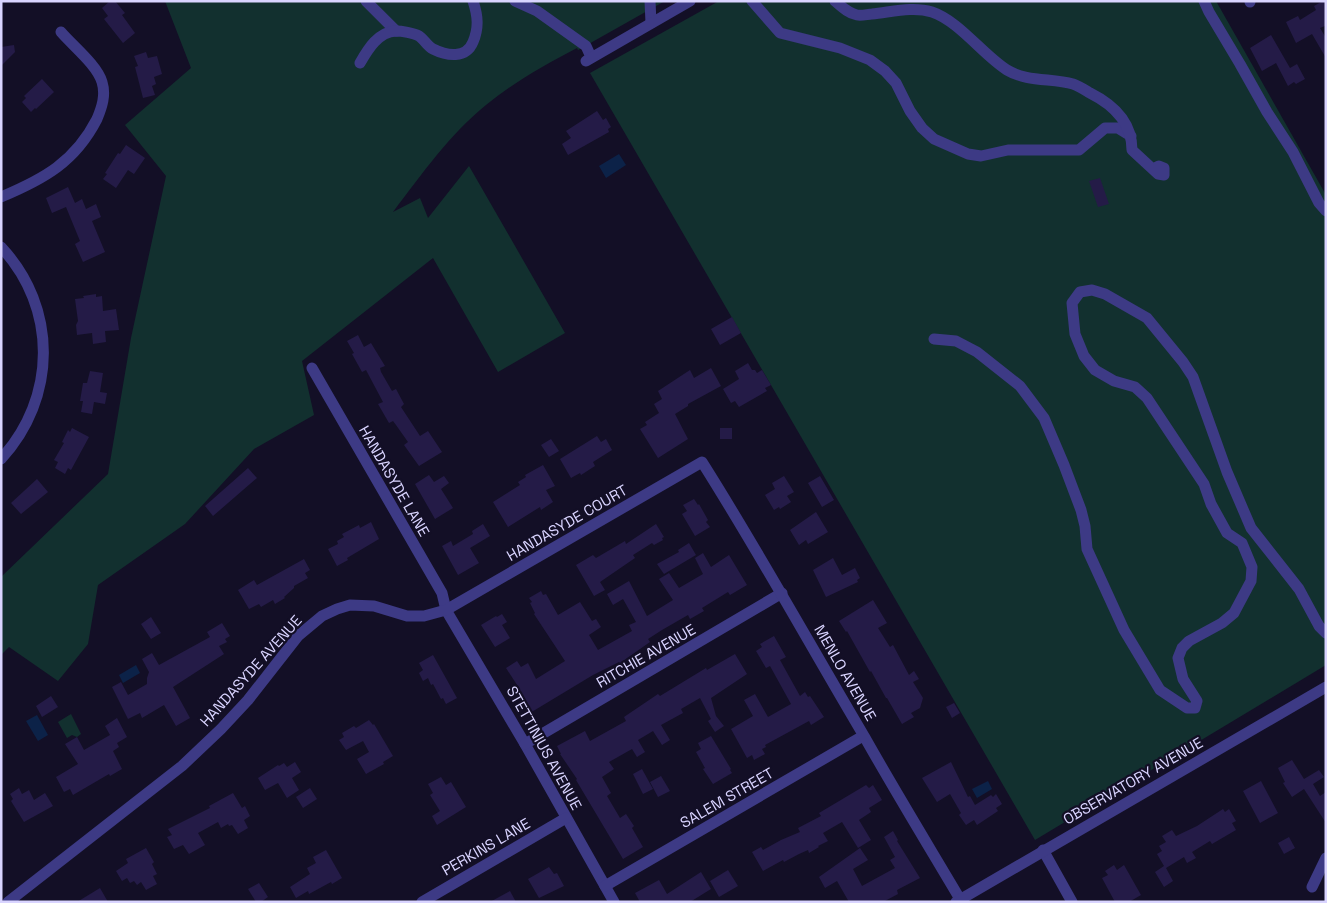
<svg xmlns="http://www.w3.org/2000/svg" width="1327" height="903" font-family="'Space Grotesk',sans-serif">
	<rect width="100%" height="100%" fill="#130f26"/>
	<g fill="#12302f">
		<path d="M165,1H665L578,50L577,48C545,65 514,82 486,105C449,135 422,174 393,212L420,198L428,218L469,166L565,333L498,372L433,258L302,361L314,415L254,449L185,524L98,585L88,644L58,681L9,647L1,655V577L108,474L131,338L166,176L125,125L191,68Z"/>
		<polygon points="719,1 1216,1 1326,195 1326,665 1035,840 590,73"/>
		<polygon points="71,714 81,734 77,737 72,735 67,738 58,722"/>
	</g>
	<g fill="#0c2248">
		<polygon points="619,154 626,165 606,178 599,166"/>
		<polygon points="136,665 140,673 123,683 119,675"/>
		<polygon points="37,715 48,735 38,741 26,721"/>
		<polygon points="988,781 992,789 977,798 972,789"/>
	</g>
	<g fill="#241b47">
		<polygon points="110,1 115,1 125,13 122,15 135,33 123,43 104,19 108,16 102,8"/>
		<polygon points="1323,1 1326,1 1326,28 1325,26 1320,28 1326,38 1326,58 1312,34 1296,43 1286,22 1298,16 1300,20 1316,10 1314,6"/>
		<polygon points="1271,35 1290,68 1297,64 1305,79 1296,84 1294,82 1288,86 1276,63 1262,71 1250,48"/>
		<polygon points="14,45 15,52 1,66 1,47"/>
		<polygon points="146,52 148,58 157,56 162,74 154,77 156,84 152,86 155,95 143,98 135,67 138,66 134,56"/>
		<polygon points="42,79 54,92 36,109 35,108 31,112 22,102 26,98 24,96"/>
		<polygon points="597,111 603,120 606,118 611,127 608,129 609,132 568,155 562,144 571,138 566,131"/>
		<polygon points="126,145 145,158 134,174 128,170 116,188 103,179 107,174 105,173 118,153 120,154"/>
		<polygon points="1100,178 1109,204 1098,207 1089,181"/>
		<polygon points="68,187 75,203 82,199 86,209 96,204 101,217 92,221 105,252 83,262 75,244 80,241 66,207 52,213 46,198"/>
		<polygon points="96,294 96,297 102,296 103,311 116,309 119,330 105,331 106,342 93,344 92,333 77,335 76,325 78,321 75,299 84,298 83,296"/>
		<polygon points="732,317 741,333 720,345 711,329"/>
		<polygon points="358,335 364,347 371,343 385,366 380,368 381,372 392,391 396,389 404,404 401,407 420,436 428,431 442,452 419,466 404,445 408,442 396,425 393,421 389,423 378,404 383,402 366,370 362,372 352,354 354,353 347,341"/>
		<polygon points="748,363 752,370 755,370 757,373 762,370 771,385 765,388 767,391 739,407 735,401 731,403 723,389 739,379 735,371"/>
		<polygon points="711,368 721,386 688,404 688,406 675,414 688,439 658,458 640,429 647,425 645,422 659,413 654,404 662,399 658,391 690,370 694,378"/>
		<polygon points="90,371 103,373 100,392 107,393 105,404 94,402 92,414 81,412 83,401 80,401 83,383 87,383"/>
		<polygon points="72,428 89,437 71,470 68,468 65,474 55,468 58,462 54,460 64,443 62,442 68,430 70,432"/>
		<rect x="720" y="428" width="12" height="11"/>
		<polygon points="597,436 601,442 606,439 612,450 593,462 595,466 581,475 580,473 571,478 560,459"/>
		<polygon points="551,439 559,451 549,457 541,445"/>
		<polygon points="543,465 555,486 546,490 553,502 541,510 540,507 508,527 493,502 520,485 518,482 526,477 525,475"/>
		<polygon points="248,468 257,478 213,516 205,506"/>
		<polygon points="429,475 434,482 444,476 449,483 441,489 453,508 435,519 415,484"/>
		<polygon points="784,476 794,492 787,496 791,502 780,509 779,507 774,510 765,495 775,489 772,483"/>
		<polygon points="820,476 834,500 822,507 808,483"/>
		<polygon points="37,479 48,492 21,514 11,503"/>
		<polygon points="694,499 698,505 699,504 708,520 706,522 710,527 695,536 682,514 687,511 683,505"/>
		<polygon points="816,512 828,532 808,544 806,540 799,545 790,530"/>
		<polygon points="371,522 379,539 347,558 348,560 337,566 328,549 338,544 337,541 344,537 342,534 359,525 360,528"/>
		<polygon points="483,524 490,536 470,548 479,563 458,575 442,546 451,541 453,546 473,534 472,531"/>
		<polygon points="656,524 664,537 662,538 663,540 654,545 652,543 633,555 635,558 600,582 605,590 594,596 576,565 593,555 596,558 625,541 626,544"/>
		<polygon points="689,543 696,555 664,574 657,564 679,552 678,550"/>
		<polygon points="703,553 711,567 729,555 747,585 730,595 728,592 702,608 704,611 690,619 688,615 662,630 648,639 650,642 620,663 619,662 593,675 530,713 527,711 515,690 519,688 506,668 517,661 521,667 528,663 536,679 565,661 534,614 535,613 530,603 532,602 529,598 541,591 543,595 546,594 558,615 580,602 592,621 596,619 601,627 589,635 598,650 632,631 629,625 636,622 623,599 613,605 607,594 629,581 647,616 673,600 659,579 669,573 679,588 703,574 695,558"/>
		<polygon points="833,558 842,575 855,568 860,578 857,580 858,582 826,597 813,570"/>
		<polygon points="304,559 310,570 305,573 308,578 294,586 294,588 284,597 285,598 275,604 273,600 261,607 259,604 249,609 238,590 254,580 257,585"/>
		<polygon points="873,600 887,623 878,628 890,647 893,645 909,675 914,671 919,679 913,682 923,698 920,708 911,713 914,717 902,724 887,698 886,698 871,671 870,672 847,631 846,632 839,621"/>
		<polygon points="502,614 507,622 502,625 510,638 495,647 481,625 496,616 497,617"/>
		<polygon points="151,617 161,633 151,639 141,624"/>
		<polygon points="222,623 230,636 225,639 227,642 219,646 224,654 173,687 190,718 176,726 164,705 142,718 140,713 128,719 112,687 121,682 128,695 147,684 147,678 149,672 142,659 152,653 159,665 210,637 207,632"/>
		<polygon points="774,636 786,657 780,660 800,696 805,692 808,697 810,696 824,717 811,725 809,721 765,745 766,747 762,749 765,754 754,760 752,755 747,758 731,729 753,716 744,700 755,694 768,717 791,704 770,666 766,668 756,651 762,647 760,644"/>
		<polygon points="735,654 747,674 711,698 716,716 724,726 715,732 708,721 711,719 700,698 681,709 683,713 661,725 670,740 662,745 653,731 638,740 645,752 637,757 632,749 609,762 614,769 602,777 611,793 607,796 620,818 626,814 634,826 632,828 643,847 623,859 576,780 577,779 560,754 561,754 557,746 585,731 590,741 626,721 624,717 658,694 660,696 706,668 707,670"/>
		<polygon points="433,655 457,698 446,704 443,698 441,699 433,684 431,685 428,678 423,681 419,673 423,670 419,663"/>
		<polygon points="51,696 58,707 42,717 36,706"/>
		<polygon points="954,703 960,713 952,718 946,707"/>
		<polygon points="117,718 127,737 117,743 119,747 113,751 122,769 110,776 109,774 73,795 70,789 64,792 56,777 78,764 65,744 77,737 84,750 110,735 105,726"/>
		<polygon points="369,720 373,725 374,724 393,756 383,762 384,764 366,774 357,759 369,752 363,741 346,750 339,740 344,737 342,733 354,726 356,728"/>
		<polygon points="711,736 731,769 730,770 732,773 713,784 703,769 705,768 696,752 701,749 698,743"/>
		<polygon points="1292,760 1304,779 1319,770 1324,777 1313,784 1320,796 1326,792 1326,823 1304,789 1292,797 1283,783 1285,782 1278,768"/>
		<polygon points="295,762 301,772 292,778 299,790 287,798 278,783 265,790 258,778 278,765 279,766 284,763 287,767"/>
		<polygon points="951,762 968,797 970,796 975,805 991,795 993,797 996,794 1002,804 996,808 998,811 977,825 974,820 966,825 959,815 961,813 950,794 937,802 922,778"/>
		<polygon points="642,769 653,789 643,794 633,774"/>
		<polygon points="661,776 670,791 658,797 650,782"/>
		<polygon points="441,777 446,785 451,782 466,807 437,825 432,816 440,811 430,795 433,793 428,784"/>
		<polygon points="1261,781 1278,813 1260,823 1243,791"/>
		<polygon points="866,785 869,788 873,785 882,800 869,808 871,812 859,820 871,840 858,848 842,822 823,833 828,841 818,846 819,847 809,853 808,850 799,854 784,862 783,860 763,871 752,852 761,847 763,850 781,840 800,832 798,828 821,816 819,813"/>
		<polygon points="19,788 22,794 29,790 34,800 45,793 53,806 24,822 11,801 13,799 10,794"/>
		<polygon points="310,788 317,799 303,808 296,797"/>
		<polygon points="233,793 242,808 245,806 250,816 244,820 248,828 238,834 232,825 229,826 228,824 221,828 218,822 198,833 205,845 189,854 183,845 174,849 167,837 172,835 168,829 210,808 209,806"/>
		<polygon points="1223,809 1225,812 1229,809 1236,821 1232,823 1236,830 1212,844 1210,841 1192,852 1196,858 1187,863 1184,857 1166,868 1173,881 1164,887 1155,872 1164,866 1157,854 1162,851 1159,846 1166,842 1162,836 1172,830 1176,836 1197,826"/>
		<polygon points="893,831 898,840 897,841 920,878 897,890 898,894 883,902 849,902 837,881 825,888 819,877 860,848 868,860 853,869 862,886 895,868 890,860 895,857 884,837"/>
		<polygon points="1289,837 1295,848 1284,854 1278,843"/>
		<polygon points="146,848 154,862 152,864 157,874 153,876 157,884 146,890 141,882 137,885 134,881 130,883 127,878 122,881 116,871 128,863 126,859"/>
		<polygon points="326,850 342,878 332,884 331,882 309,894 308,891 296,898 290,887 310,874 307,868 316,863 313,857"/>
		<polygon points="1114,865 1117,870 1124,865 1141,895 1129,902 1115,902 1102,878 1108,875 1105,871"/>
		<polygon points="549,867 554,874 557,873 564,886 539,898 528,879"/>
		<polygon points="728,870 738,886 719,897 710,881"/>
		<polygon points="701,872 711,889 690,902 640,902 635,893 659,880 667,894"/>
		<polygon points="259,883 268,897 261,902 256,902 248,889"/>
		<polygon points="100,888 108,902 77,902"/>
		<polygon points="510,891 516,902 490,902"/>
	</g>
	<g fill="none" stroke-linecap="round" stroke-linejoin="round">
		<g stroke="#3d3a85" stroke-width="11">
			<polyline points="366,1 396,31"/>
			<polyline points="515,1 537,11 586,46 591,57"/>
			<polyline points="650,1 651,23"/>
			<polyline points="752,1 780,33 840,48 870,60 885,71 896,83 910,111 922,128 934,139 968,154 981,156 1008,150 1079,150 1105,128 1118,128 1131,136"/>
			<path d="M835,1C842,7 848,13 857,15C862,16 868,14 872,14C892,12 913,6 932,12C959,21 983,55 1007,70C1027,82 1052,78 1073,84C1079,86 1085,90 1090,93C1114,105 1132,123 1132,150L1158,174L1164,175V168L1159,166L1153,169"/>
			<polyline points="1204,1 1209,12 1240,64 1267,112 1293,152 1319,203 1326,211"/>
			<polyline points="1250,2 1250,1"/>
			<polyline points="586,61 690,1"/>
			<path d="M360,63C368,49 378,32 396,31C401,31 414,33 419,36C424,39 427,46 433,49C447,56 466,59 473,42C479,28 478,16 473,1"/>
			<path d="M1,197C44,179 75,162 97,119C102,107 106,95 102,82C97,65 73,46 61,32"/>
			<path d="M1,247C58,308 57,398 1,459"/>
			<polyline points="934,339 956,341 977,352 1020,386 1044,418 1064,465 1081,510 1085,526 1087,549 1124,630 1160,690 1187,708 1195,708 1197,701 1183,679 1178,658 1182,648 1189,641 1222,623 1234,613 1251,581 1252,567 1242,543 1227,533 1211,504 1204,484 1147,398 1135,387 1114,381 1095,370 1084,356 1075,334 1072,303 1080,292 1092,290 1105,294 1147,318 1183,362 1193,377 1227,472 1251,528 1299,589 1319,626 1326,633"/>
			<polyline points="312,368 442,593 446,610 525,744 614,902"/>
			<polyline points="525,744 782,593"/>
			<polyline points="1043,850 1072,902"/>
			<polyline points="605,886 863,736"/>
			<polyline points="1312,887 1326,858"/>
			<path d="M8,902L182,766L221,729L248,700L298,636L322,616L337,609L350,605L374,606L407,616H424L446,610L702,462C759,552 810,645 864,736C895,791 928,845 960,899"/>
			<polyline points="422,902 566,818"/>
			<polyline points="956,902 1326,687"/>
		</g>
	</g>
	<g text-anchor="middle" stroke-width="4.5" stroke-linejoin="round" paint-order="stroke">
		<g font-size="15" fill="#d9d4ff" stroke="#130f26">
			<text transform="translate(394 481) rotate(60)" y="5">HANDASYDE LANE</text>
			<text transform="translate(567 523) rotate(-30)" y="5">HANDASYDE COURT</text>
			<text transform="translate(646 656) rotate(-30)" y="5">RITCHIE AVENUE</text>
			<text transform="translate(251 671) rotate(-48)" y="5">HANDASYDE AVENUE</text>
			<text transform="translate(845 673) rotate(60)" y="5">MENLO AVENUE</text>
			<text transform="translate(544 748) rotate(61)" y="5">STETTINIUS AVENUE</text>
			<text transform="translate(1133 781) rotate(-30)" y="5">OBSERVATORY AVENUE</text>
			<text transform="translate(727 798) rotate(-30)" y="5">SALEM STREET</text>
			<text transform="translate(486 847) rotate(-30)" y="5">PERKINS LANE</text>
		</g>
	</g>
	<rect width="1327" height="903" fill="none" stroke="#d9d4ff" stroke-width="5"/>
</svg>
